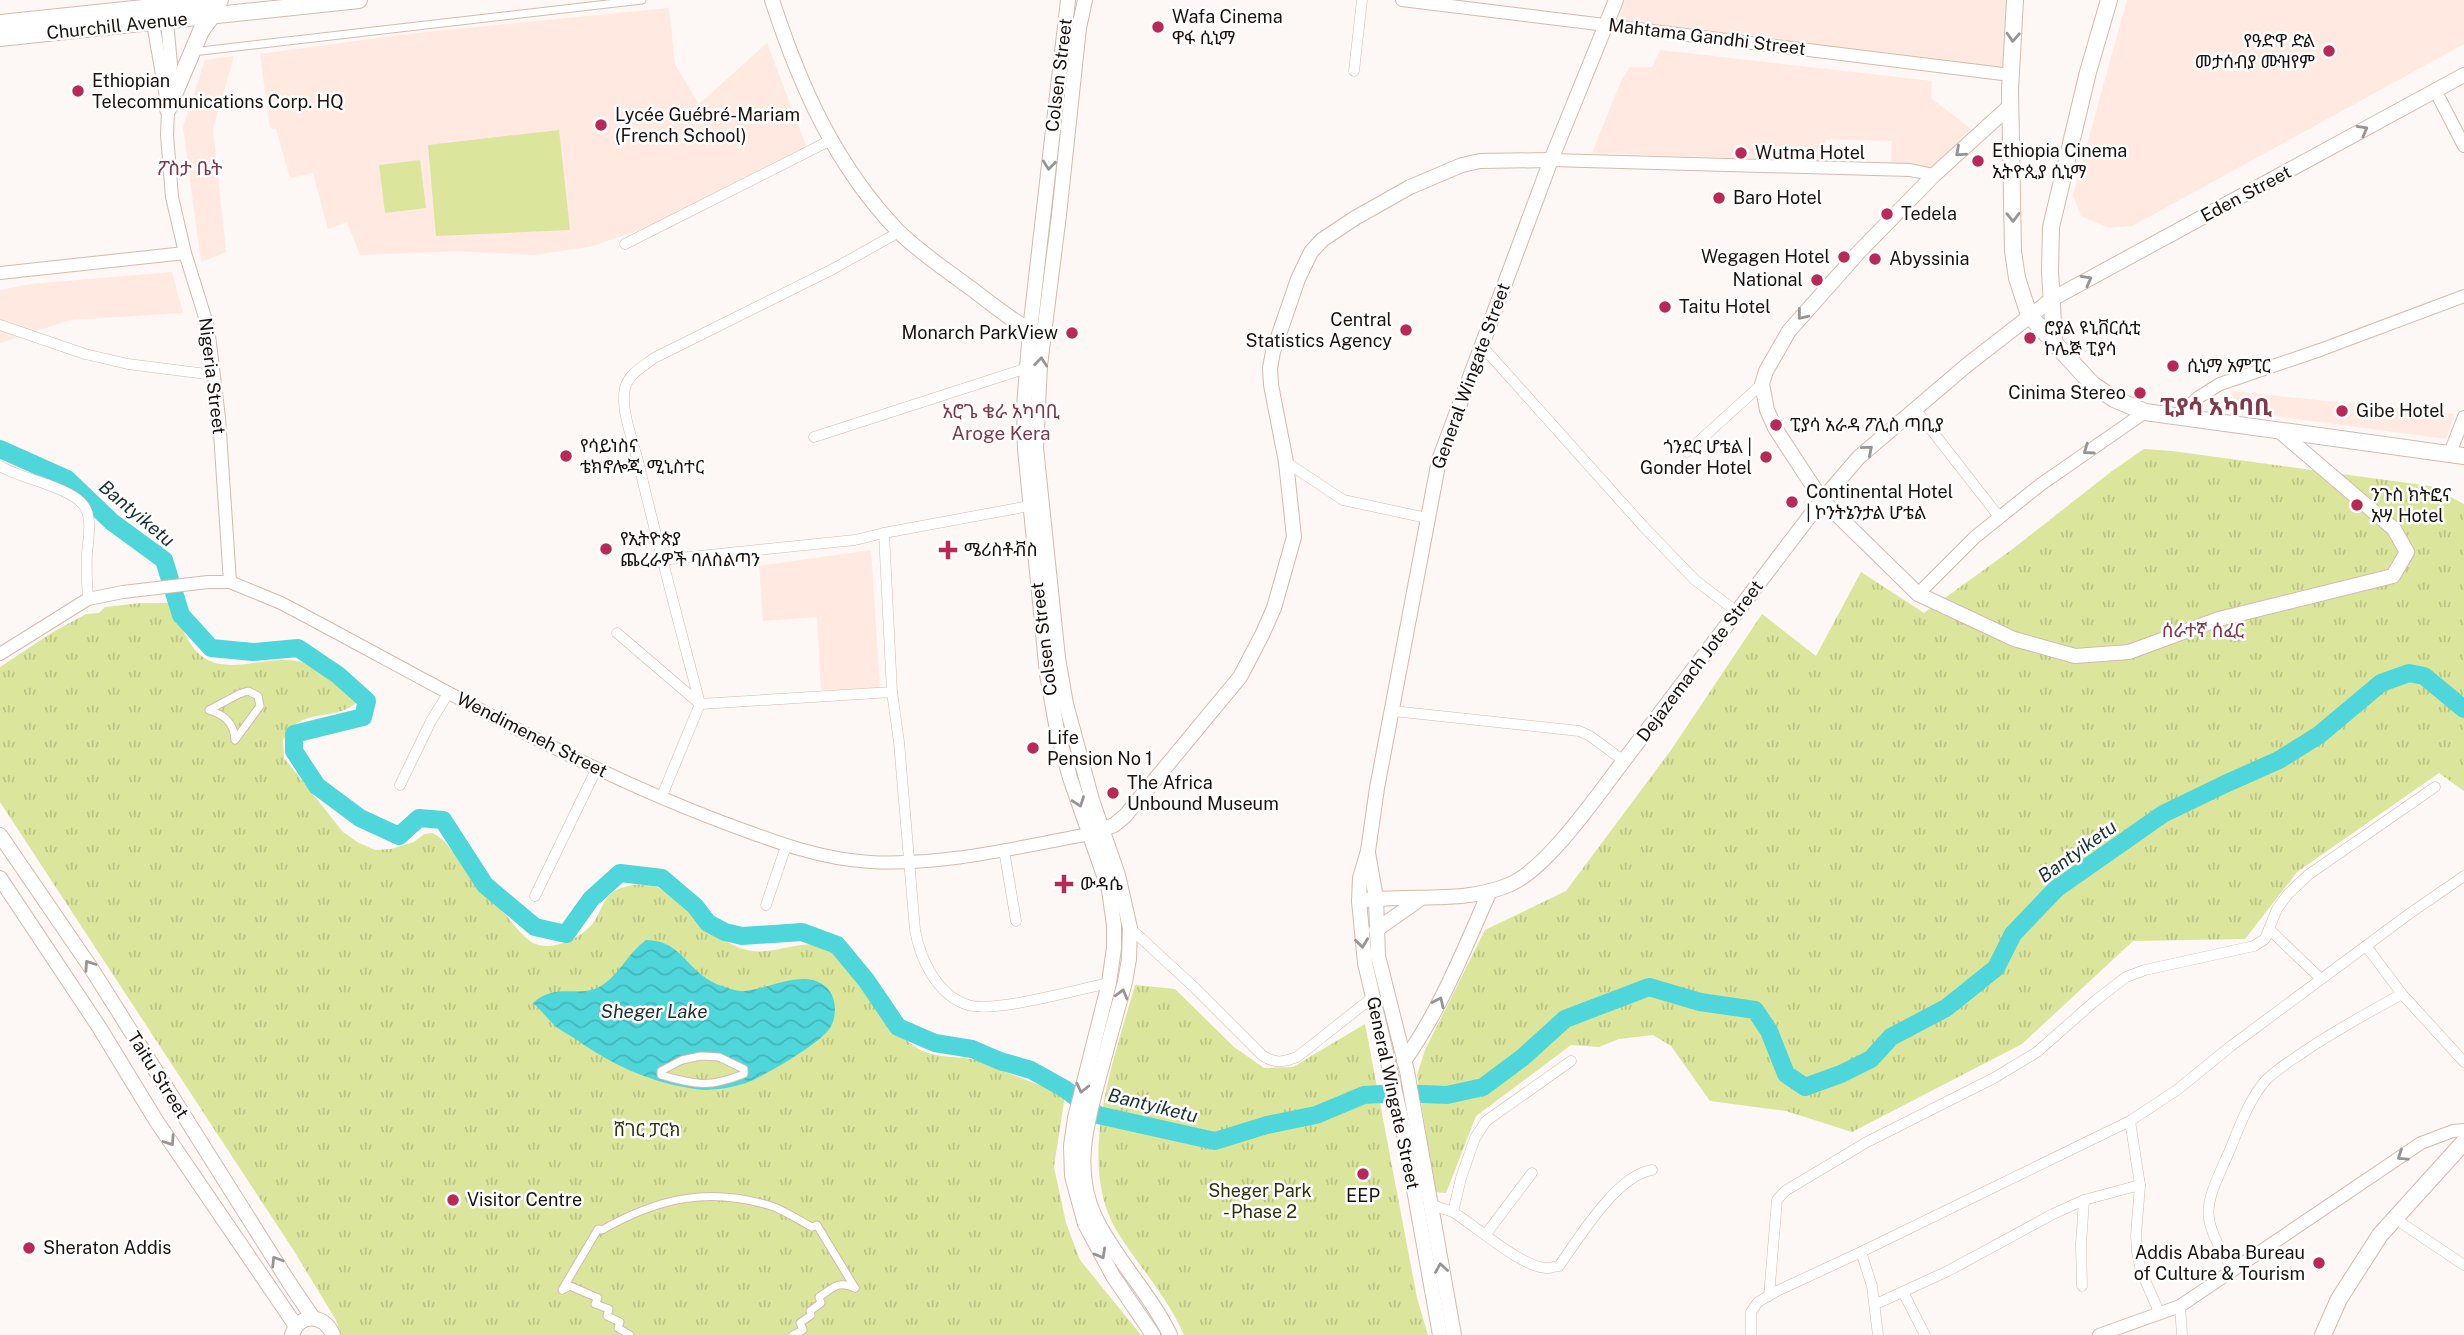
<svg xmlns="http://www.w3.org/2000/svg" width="2464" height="1335" font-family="'Public Sans','Noto Sans Ethiopic',sans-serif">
	<defs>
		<pattern id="park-tufts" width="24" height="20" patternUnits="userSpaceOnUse" patternTransform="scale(1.75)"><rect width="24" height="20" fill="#dbe59c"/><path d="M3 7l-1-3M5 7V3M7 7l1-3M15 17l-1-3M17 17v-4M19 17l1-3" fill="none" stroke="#bbc385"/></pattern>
		<pattern id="water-waves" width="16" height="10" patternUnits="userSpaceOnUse" patternTransform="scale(1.75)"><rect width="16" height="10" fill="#4fd6db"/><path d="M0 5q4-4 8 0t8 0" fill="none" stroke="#44b7bb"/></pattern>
	</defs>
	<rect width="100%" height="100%" fill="#fdf7f5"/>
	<g fill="#ffe9e0">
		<polygon points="1623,0 2007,0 2008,75 1615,24"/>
		<polygon points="2127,0 2464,0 2464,44 2132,226 2109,228 2081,216 2073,195"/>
		<polygon points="669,8 675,65 699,104 767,43 806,146 643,229 589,247 534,255 457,251 360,255 347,222 328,229 313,173 290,178 276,129 270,128 260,54 415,33"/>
		<polygon points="1660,50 1932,81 1931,98 1971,129 1931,168 1891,164 1892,141 1826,139 1822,161 1592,153 1621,81 1630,67 1652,67"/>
		<polygon points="234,56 213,129 226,252 201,262 183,127 205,60"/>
		<polygon points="172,272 183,313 70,320 0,343 0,290 31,284"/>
		<polygon points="2231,391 2454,414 2446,439 2237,411"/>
		<polygon points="871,550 880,688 821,690 817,617 763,621 759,566"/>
	</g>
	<g fill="url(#park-tufts)">
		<polygon points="2144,449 2172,451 2430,486 2464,504 2464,791 2439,773 2297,872 2245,939 2133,941 2022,1044 1852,1132 1786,1111 1710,1101 1671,1046 1653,1035 1619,1039 1599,1047 1571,1045 1476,1116 1446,1193 1435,1192 1417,1075 1425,1050 1485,930 1566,891 1671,750 1762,614 1816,656 1861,572 1924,613 2014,548 2112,471"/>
		<path d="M141,603H173C179,619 185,640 197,652C220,676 258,659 286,660C312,661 348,676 356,703C337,719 311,711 293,726C289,729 286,736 283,740L284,758L343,832L357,842L375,850L391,849L414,842L424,834L433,833L443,840L519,931C523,935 527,939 531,942C551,953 580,939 593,923C600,914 603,899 613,892C625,884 646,882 659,888C687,900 707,935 740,948C774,961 807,931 838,952C858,964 866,988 878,1007C886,1021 901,1037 914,1046C934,1060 958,1055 981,1061C989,1064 997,1069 1005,1072C1025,1080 1045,1087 1065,1095L1054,1167L1066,1223L1080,1260L1141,1335H341L336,1320L294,1251L0,802V667L53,632L86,614L99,613L105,607Z"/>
		<path d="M1135,985L1175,989L1234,1047L1264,1068L1293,1067L1365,1024L1417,1298L1428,1335H1184C1167,1296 1140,1268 1118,1233C1074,1162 1115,1058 1135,985Z"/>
	</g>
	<g fill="#dbe59c">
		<polygon points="559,130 570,230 436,236 428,145"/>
		<polygon points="420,160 426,208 385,213 379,165"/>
	</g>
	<path fill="url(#water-waves)" fill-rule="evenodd" d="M646,940C685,940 686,976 725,987C731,989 739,992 745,991C770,989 806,967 827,988C837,998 837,1017 830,1028C821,1043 763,1077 746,1083C727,1089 709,1092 689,1088C647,1081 611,1064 577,1040C570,1035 561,1031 555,1026C547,1018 541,1010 533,1003C559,980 580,1001 604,984C620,973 629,952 646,940ZM701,1056L719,1057L744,1069V1074L698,1084L661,1071Z"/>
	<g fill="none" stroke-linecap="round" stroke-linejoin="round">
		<polyline stroke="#4fd6db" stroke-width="18" points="0,449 67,479 112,522 164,560 181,615 211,648 253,652 298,648 338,675 367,701 363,717 294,734 294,751 317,786 360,818 399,836 419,818 443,820 485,885 535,927 566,934 591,899 620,873 662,878 695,906 708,923 725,932 742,936 802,932 837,945 866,980 898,1027 935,1043 972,1049 1000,1061 1031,1070 1065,1089 1098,1115 1215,1141 1267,1125 1316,1115 1364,1095 1397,1093 1447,1095 1483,1087 1522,1058 1565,1019 1649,987 1700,1002 1755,1010 1769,1031 1786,1074 1805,1087 1841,1074 1871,1059 1891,1037 1946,1008 1996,968 2013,934 2056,889 2163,814 2225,784 2279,760 2319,735 2381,683 2409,673 2424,676 2464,709"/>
		<g stroke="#d4baae" stroke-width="9">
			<g id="pedestrian">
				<polyline points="201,51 642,0"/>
				<path d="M248,691L258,696L260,706L235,740C234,723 225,715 209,710L239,694Z"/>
				<path d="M701,1056L719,1057L744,1069V1074C707,1088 699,1085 661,1075V1071L682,1060Z"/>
				<path d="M630,1335L618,1328L620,1322L607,1316L609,1309L595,1304L598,1298L570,1286L562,1290L598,1229L602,1230C658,1198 710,1186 774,1207C787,1212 800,1221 812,1227L817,1225L855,1288"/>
				<path d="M793,1335L803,1330L800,1323L811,1315L810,1311L821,1303L819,1297C833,1288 838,1280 855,1288"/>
			</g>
		</g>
		<g stroke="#d4baae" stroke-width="11">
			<g id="minor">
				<polyline points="1354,71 1362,0"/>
				<path d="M899,232L833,269L654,358C643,367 629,373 625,388C620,407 633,442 638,461C657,542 679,623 700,704L892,692L899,742L915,930C920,958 936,993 965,1004C990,1015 1079,989 1109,983"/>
				<polyline points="625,244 829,141"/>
				<polyline points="0,325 85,354 128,364 214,375"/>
				<polyline points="1481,345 1643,526 1695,580 1737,612"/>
				<polyline points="1915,409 2000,518"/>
				<polyline points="814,437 1027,368"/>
				<polyline points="1687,452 1762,384"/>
				<polyline points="1286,462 1343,500 1427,518"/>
				<path d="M0,466C15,475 30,478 46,484C92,501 92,509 87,554C86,569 87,584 88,599"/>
				<polyline points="661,560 855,540 884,533"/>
				<polyline points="617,633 700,704 661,798"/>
				<polyline points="892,692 884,533 1029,506"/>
				<polyline points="1393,711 1579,731 1590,736 1624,761"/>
				<polyline points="400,785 431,721 449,692"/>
				<polyline points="1004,850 1016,921"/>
				<polyline points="535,896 596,770"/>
				<polyline points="766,905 786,846"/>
				<path d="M1130,928L1195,988L1263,1056C1276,1064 1283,1062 1297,1057L1373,997"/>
				<polyline points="2269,929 2277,909 2288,894 2308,875 2435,787"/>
				<polyline points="2366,946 2402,994 2464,1062"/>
				<path d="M1571,1061L1486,1121L1475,1138L1461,1178L1453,1212C1476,1226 1523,1269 1548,1268C1552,1268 1555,1266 1559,1266C1579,1238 1617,1175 1652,1170"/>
				<polyline points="2130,1121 2140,1185 2136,1235 2137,1252 2141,1271 2160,1314"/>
				<polyline points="1432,1205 1453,1212"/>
				<polyline points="2394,1218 2464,1265"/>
				<polyline points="1486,1234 1532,1173"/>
				<polyline points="1861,1252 1872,1286 1878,1335"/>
				<path d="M2233,1270C2199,1215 2203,1210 2229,1152C2239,1128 2249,1099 2266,1080C2277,1069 2292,1060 2305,1051C2336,1030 2369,1012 2402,994"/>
				<polyline points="2082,1286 2081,1244 2084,1200"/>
				<polyline points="1903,1292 1925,1335"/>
				<polyline points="1769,1296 1777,1200 1785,1191 1867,1142 1994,1078 2037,1052 2095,1001 2126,977 2145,970 2254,946 2265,939 2269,929 2321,979"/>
				<polyline points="1876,1304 1948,1271 2053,1214 2084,1200 2140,1185"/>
				<polyline points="2180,1306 2182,1335"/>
				<polyline points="1751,1335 1751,1312 1758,1302 1777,1291 1861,1252 2130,1121 2177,1090 2231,1046 2409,914 2464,876"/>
			</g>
		</g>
		<g stroke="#d4baae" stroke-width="14">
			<g id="tertiary">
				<polyline points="1402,0 2011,75"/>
				<polyline points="167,21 171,65 167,88"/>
				<polyline points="153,23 168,109 167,135 172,197 185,253 208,327 219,418 230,582"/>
				<polyline points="2435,90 2464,146"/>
				<polyline points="1551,160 1910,170 1934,175"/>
				<polyline points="0,273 185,253"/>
				<polyline points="2178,416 2199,397 2220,384 2320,350 2464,296"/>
				<polyline points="2450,453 2464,417"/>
				<polyline points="1918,594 1975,537 2040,485 2145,412"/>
				<path d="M0,654L88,599L123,592L208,582H230L281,603C426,679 568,764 722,822C770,840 818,859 870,862C944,866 1018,847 1090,834"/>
				<polyline points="2099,1335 2180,1306 2421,1143 2453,1131 2464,1130"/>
			</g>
		</g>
		<g stroke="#d4baae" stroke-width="16">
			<g id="secondary">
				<path d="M772,0C800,86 835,165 898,231C919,252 945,269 969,287C986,299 1016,325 1035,332"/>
				<polyline points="1068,0 1030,330 1024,407 1025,449 1047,674 1057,730 1070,778 1109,890 1114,925 1114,948 1109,983 1075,1118 1071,1146 1072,1176 1085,1224 1113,1276 1153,1335"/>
				<path d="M1085,0L1079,28L1059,215L1040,365L1036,448L1058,658L1066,704L1092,800L1118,875L1130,928L1129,959L1125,982C1117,1011 1109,1041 1101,1070C1088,1118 1072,1168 1095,1217C1115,1259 1150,1293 1170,1335"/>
				<polyline points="2010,106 1934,175 1858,253 1789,331 1766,371 1762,384 1767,410 1775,428 1822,500 1918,594 2014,639 2075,656 2129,652 2219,619 2393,576 2407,552 2394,529 2278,430"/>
				<polyline points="1095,833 1114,825 1125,816 1240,677 1262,635 1274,608 1294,537 1286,462 1271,385 1270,368 1273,352 1298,279 1311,252 1322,240 1355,218 1410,187 1462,165 1480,161 1551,160"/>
				<polyline points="0,835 91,968 290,1284 313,1318"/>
				<polyline points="1368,853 1376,898 1378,956 1407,1071 1454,1335"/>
				<polyline points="0,878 99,1027 157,1122 296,1326"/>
				<path d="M1359,901C1409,893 1463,905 1511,884C1548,867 1597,796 1622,763C1689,676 1755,588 1822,500L1859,457L1967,365L2052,299L2464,75"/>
				<polyline points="1376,930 1420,899"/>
				<path d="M1404,1061C1441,1009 1464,949 1490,891"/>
				<path d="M292,1335C299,1312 325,1314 333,1335"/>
				<polyline points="1440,1335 1402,1122 1365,963 1359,901 1360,878 1368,851 1377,788 1439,460 1551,160 1616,0"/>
			</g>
		</g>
		<g stroke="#d4baae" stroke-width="18">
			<g id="primary">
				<polyline points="2015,0 2010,90 2013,251 2017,278 2029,315 2092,384 2114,399 2145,412 2464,456"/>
				<polyline points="0,23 220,0"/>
				<polyline points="0,38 359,0"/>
				<polyline points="168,109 201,31 212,16"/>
				<polyline points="2054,342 2050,271 2051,227 2088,72 2109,0"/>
				<polyline points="2323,1335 2339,1299 2380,1235 2464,1142"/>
			</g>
		</g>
		<use href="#pedestrian" stroke="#fff" stroke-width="7"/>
		<use href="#minor" stroke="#fff" stroke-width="10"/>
		<use href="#tertiary" stroke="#fff" stroke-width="12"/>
		<use href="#secondary" stroke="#fff" stroke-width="14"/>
		<use href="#primary" stroke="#fff" stroke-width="16"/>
	</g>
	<defs><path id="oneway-chevron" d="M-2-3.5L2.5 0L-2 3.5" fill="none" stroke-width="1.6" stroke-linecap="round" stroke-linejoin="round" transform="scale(1.75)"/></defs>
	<g stroke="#989493">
		<use href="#oneway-chevron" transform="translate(2013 37) rotate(93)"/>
		<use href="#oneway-chevron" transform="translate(2363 130) rotate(-29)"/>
		<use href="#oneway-chevron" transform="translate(1960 152) rotate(138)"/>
		<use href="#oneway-chevron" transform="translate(1049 165) rotate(96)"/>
		<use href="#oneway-chevron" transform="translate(2013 217) rotate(89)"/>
		<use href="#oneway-chevron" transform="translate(2087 280) rotate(-29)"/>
		<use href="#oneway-chevron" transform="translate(1802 315) rotate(129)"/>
		<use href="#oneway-chevron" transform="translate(1041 362) rotate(-84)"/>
		<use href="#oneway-chevron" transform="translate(1868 450) rotate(-41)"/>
		<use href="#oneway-chevron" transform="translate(2088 450) rotate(145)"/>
		<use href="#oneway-chevron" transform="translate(1079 802) rotate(70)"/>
		<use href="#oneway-chevron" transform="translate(1362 943) rotate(83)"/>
		<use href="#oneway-chevron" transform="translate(89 965) rotate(-124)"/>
		<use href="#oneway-chevron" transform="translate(1122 994) rotate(-75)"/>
		<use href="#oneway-chevron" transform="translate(1439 1002) rotate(-65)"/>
		<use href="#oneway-chevron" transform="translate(1082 1088) rotate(103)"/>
		<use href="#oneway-chevron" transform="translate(170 1141) rotate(56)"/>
		<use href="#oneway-chevron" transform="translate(2402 1156) rotate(146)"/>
		<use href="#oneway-chevron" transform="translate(1101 1254) rotate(61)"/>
		<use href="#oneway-chevron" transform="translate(276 1261) rotate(-122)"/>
		<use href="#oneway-chevron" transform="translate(1441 1268) rotate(-99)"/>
	</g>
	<g fill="#b82958" stroke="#fff" stroke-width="2.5">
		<circle cx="1158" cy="27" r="7"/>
		<circle cx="2329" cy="51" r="7"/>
		<circle cx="78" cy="91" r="7"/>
		<circle cx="601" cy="125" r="7"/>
		<circle cx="1741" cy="153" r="7"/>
		<circle cx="1978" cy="161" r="7"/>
		<circle cx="1719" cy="198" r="7"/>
		<circle cx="1887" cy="214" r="7"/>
		<circle cx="1844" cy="257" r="7"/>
		<circle cx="1875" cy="259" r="7"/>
		<circle cx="1817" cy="280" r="7"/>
		<circle cx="1665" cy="307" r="7"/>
		<circle cx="1406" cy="330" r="7"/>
		<circle cx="1072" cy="333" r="7"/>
		<circle cx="2030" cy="338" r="7"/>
		<circle cx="2173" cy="366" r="7"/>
		<circle cx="2140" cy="393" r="7"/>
		<circle cx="2342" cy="411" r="7"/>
		<circle cx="1776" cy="425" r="7"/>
		<circle cx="566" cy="456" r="7"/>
		<circle cx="1766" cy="457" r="7"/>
		<circle cx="1792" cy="502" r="7"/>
		<circle cx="2357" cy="505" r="7"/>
		<circle cx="606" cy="549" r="7"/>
		<path d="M944.5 539.5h7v7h7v7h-7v7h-7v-7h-7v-7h7z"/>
		<circle cx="1033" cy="748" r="7"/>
		<circle cx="1113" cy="793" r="7"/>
		<path d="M1060.5 873.5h7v7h7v7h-7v7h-7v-7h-7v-7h7z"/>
		<circle cx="1363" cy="1174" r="7"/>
		<circle cx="453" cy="1200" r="7"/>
		<circle cx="29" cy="1248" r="7"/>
		<circle cx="2319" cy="1263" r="7"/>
	</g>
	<g text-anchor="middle" stroke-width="5" stroke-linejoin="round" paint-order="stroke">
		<g font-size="18" fill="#1b120e" stroke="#fff" text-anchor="start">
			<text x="1172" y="23">Wafa Cinema<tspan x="1172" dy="21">ዋፋ ሲኒማ</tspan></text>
			<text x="2315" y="47" text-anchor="end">የዓድዋ ድል<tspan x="2315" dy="21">መታሰብያ ሙዝየም</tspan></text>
			<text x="92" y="87">Ethiopian<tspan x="92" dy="21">Telecommunications Corp. HQ</tspan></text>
			<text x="615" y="121">Lycée Guébré-Mariam<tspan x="615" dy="21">(French School)</tspan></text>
			<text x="1992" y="157">Ethiopia Cinema<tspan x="1992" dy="21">ኢትዮጲያ ሲኒማ</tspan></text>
			<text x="1755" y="159">Wutma Hotel</text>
			<text x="1733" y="204">Baro Hotel</text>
			<text x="1901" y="220">Tedela</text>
			<text x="1830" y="263" text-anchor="end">Wegagen Hotel</text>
			<text x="1889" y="265">Abyssinia</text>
			<text x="1803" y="286" text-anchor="end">National</text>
			<text x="1679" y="313">Taitu Hotel</text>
			<text x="1392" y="326" text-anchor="end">Central<tspan x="1392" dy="21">Statistics Agency</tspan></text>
			<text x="2044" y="334">ሮያል ዩኒቨርሲቲ<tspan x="2044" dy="21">ኮሌጅ ፒያሳ</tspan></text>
			<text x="1058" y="339" text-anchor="end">Monarch ParkView</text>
			<text x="2187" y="372">ሲኒማ አምፒር</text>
			<text x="2126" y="399" text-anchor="end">Cinima Stereo</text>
			<text x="2356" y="417">Gibe Hotel</text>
			<text x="1790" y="431">ፒያሳ አራዳ ፖሊስ ጣቢያ</text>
			<text x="580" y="452">የሳይነስና<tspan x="580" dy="21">ቴክኖሎጂ ሚኒስተር</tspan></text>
			<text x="1752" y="453" text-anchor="end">ጎንደር ሆቴል |<tspan x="1752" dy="21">Gonder Hotel</tspan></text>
			<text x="1806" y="498">Continental Hotel<tspan x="1806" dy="21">| ኮንትኔንታል ሆቴል</tspan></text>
			<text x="2371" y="501">ንጉስ ክትፎና<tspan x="2371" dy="21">አሣ Hotel</tspan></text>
			<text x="620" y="545">የኢትዮጵያ<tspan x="620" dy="21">ጨረራዎች ባለስልጣን</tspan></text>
			<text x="964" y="556">ሜሪስቶቭስ</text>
			<text x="1047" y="744">Life<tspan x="1047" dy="21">Pension No 1</tspan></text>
			<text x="1127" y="789">The Africa<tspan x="1127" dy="21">Unbound Museum</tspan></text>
			<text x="1080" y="890">ውዳሴ</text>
			<text x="1363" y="1202" text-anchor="middle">EEP</text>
			<text x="467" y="1206">Visitor Centre</text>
			<text x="43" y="1254">Sheraton Addis</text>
			<text x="2305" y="1259" text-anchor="end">Addis Ababa Bureau<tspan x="2305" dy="21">of Culture &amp; Tourism</tspan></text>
		</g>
		<g font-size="18" fill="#1b120e" stroke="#fff">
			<text transform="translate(117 26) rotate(-6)" y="6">Churchill Avenue</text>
			<text transform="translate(1707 37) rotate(7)" y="6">Mahtama Gandhi Street</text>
			<text transform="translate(1059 75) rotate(-83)" y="6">Colsen Street</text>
			<text transform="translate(2246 194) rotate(-28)" y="6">Eden Street</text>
			<text transform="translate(212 376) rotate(83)" y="6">Nigeria Street</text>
			<text transform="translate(1471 376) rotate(-70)" y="6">General Wingate Street</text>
			<text transform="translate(1044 639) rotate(-97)" y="6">Colsen Street</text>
			<text transform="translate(1700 661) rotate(-53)" y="6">Dejazemach Jote Street</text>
			<text transform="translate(532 735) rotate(27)" y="6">Wendimeneh Street</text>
			<text transform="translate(158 1075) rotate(58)" y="6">Taitu Street</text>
			<text transform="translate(1393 1093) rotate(78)" y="6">General Wingate Street</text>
		</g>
		<g font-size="18" fill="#2f320b" stroke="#fff">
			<text x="647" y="1136">ሸገር ፓርክ</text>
			<text x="1260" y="1197">Sheger Park<tspan x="1260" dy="21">- Phase 2</tspan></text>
		</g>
		<g font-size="19" fill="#80394a" stroke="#fff">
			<text x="190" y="175">ፖስታ ቤት</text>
			<text x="1001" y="418">አሮጌ ቄራ አካባቢ<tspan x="1001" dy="22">Aroge Kera</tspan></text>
			<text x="2203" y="637">ሰራተኛ ሰፈር</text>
		</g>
		<g font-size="19" font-style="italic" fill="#1a3132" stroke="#fff">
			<text transform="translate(137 513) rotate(40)" y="7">Bantyiketu</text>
			<text transform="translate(2077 851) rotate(-36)" y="7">Bantyiketu</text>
			<text x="654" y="1018">Sheger Lake</text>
			<text transform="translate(1153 1105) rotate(14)" y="7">Bantyiketu</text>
		</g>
		<g font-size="24" font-weight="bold" fill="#80394a" stroke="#fff">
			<text x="2216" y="415">ፒያሳ አካባቢ</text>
		</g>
	</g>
</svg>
